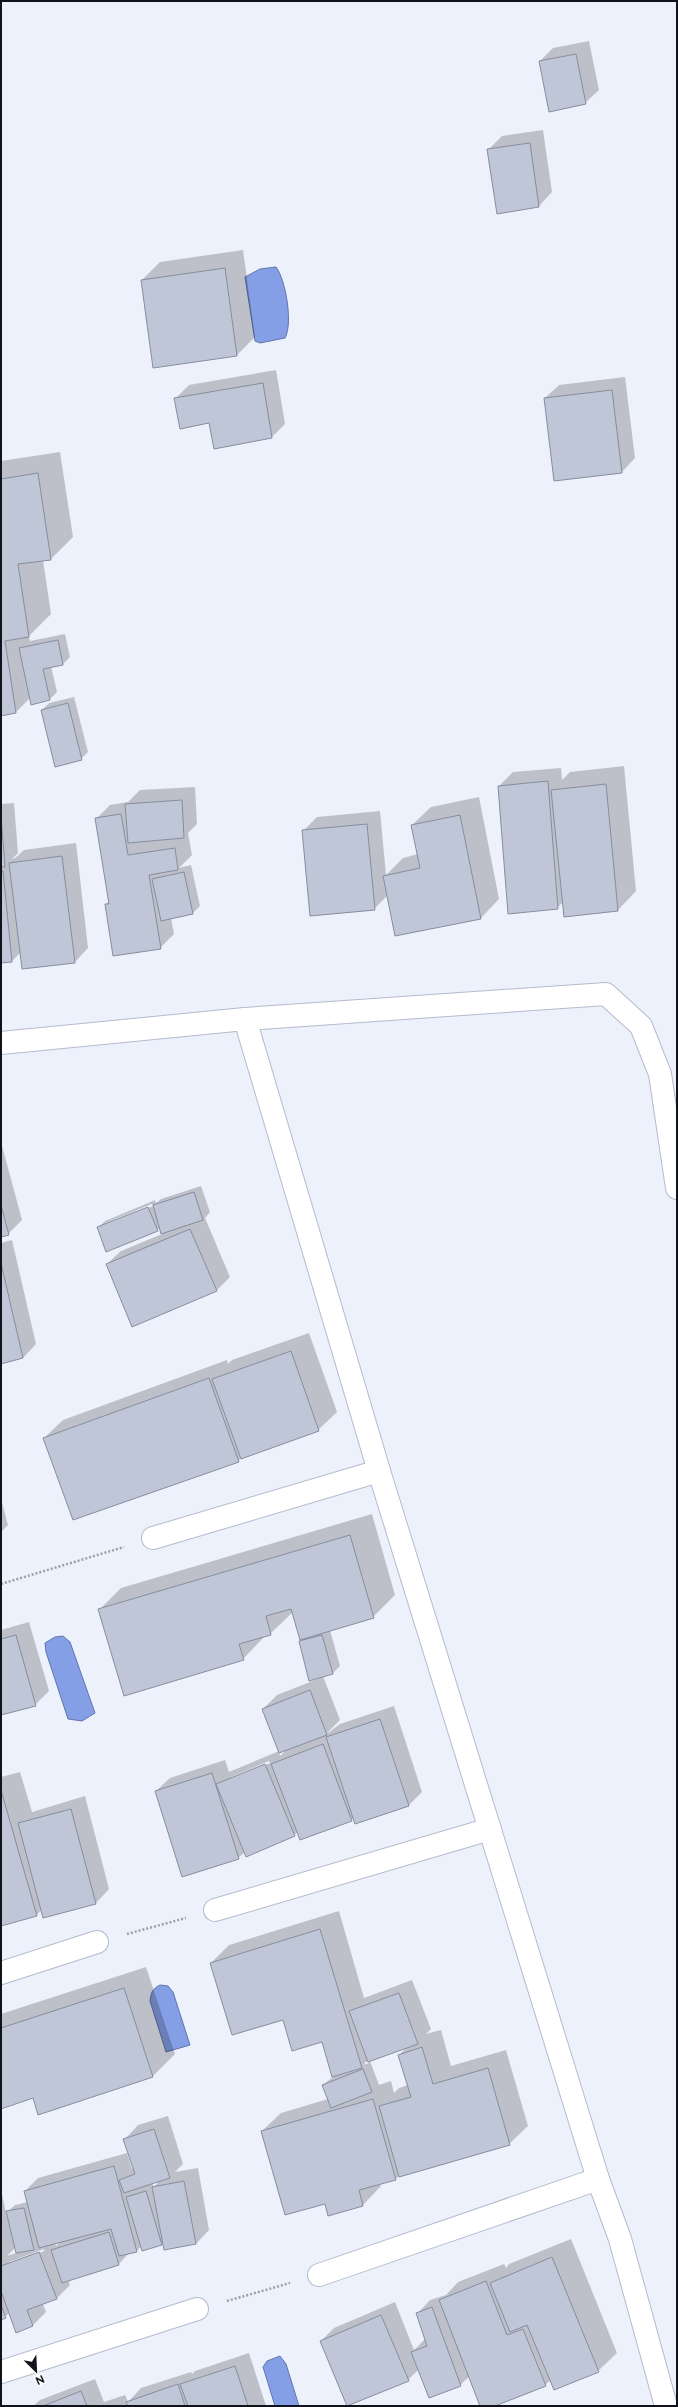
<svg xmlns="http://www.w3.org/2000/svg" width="678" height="2407" font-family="Raleway,sans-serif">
	<rect width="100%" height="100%" fill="#edf1fc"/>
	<g fill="#859fe7" stroke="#6275a9">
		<path d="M276,267C286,280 293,324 285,338L260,343L255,341L245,277L260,269Z"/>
		<polygon points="63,1636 70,1642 95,1713 82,1721 68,1719 46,1652 45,1643 55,1637"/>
		<path d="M160,1985L168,1986L173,1992L190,2045L166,2052L150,2001C151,1993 152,1989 160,1985Z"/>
		<polygon points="280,2356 286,2364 299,2406 275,2406 263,2367 267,2361"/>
	</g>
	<g fill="#0003" fill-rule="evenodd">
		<polygon points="589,41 599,90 585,103 540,61 553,48"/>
		<polygon points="543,130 552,192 539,206 488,150 502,136"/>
		<polygon points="243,250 255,337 237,355 142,280 160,262"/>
		<polygon points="276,370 285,424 272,437 210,422 175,399 189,385"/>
		<polygon points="625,377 635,458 622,472 545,398 559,385"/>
		<polygon points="60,452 73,537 51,559 43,560 51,614 29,636 30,641 65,634 70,657 63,664 51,666 57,692 50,699 30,698 16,712 1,715 1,461"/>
		<polygon points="74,697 88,752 81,759 56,766 42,710 49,703"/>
		<polygon points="624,766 636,891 618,910 563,902 557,908 499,786 513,772 561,768 562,780 570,772"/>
		<polygon points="195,787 197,824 188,833 192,855 179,868 191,865 200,906 193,913 171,918 174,934 160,948 106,904 109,901 96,819 110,805 128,802 140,790"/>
		<polygon points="479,797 499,899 481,918 396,935 388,895 374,909 303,831 317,817 380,811 386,875 403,858 418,854 412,825 431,807"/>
		<polygon points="14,803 18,853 12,859 15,858 24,850 76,843 88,948 75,962 21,952 12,961 1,962 1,804"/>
		<polygon points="1,1142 22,1220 8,1234 1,1236"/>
		<path d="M201,1186L210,1212L205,1218L230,1277L216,1291L107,1264L121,1251L162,1234L160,1227L157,1230L98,1228L105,1221L155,1200L156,1203L161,1199ZM152,1204L153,1206L105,1225V1223Z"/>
		<polygon points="12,1240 36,1344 23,1358 1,1363 1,1243"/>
		<polygon points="309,1333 337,1412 318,1430 242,1457 238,1461 44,1438 63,1420 227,1360 228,1364 232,1360"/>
		<polygon points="1,1499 8,1525 1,1532"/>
		<path d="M372,1514L395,1595L373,1617L330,1630L340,1666L333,1673L323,1676L340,1720L325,1735L340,1724L394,1706L422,1792L409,1805L298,1832L294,1835L245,1852L238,1858L156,1791L170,1778L225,1760L229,1772L279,1751L263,1709L277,1695L320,1678L300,1642L301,1640L293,1612L270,1634L265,1636L243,1659L99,1610L121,1588ZM287,1749L280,1756L279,1752ZM269,1761L270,1763L231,1779V1777Z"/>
		<polygon points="29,1622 49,1691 35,1705 1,1714 1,1630"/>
		<polygon points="20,1772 32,1812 85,1796 109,1889 96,1903 44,1917 42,1909 37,1915 1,1925 1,1777"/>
		<path d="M339,1911L364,1998L412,1980L431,2029L426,2034L441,2030L451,2066L506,2050L528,2126L509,2144L399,2176L395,2179L380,2184L381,2186L363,2205L326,2202L262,2131L281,2113L328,2099L323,2085L333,2077L323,2041L284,2019L211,1963L229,1945ZM408,2046L399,2055L408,2085L399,2088L394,2093L391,2081L379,2085L370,2061ZM368,2060L369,2063L363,2065Z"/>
		<polygon points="146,1967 175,2054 153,2076 33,2097 1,2108 1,2014"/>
		<path d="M168,2116L183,2164L175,2172L198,2168L209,2230L196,2244L163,2242L141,2246L137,2251L130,2252L119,2264L68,2280L70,2285L57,2298L43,2304L46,2312L33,2325L10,2313L1,2319V2189L6,2213L15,2205L28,2202L25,2191L38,2178L127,2153L132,2169L134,2167L125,2139L138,2125ZM160,2180L154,2187L152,2183ZM60,2242L56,2246L55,2243ZM15,2248L16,2253L7,2256ZM44,2249V2251L9,2264V2262Z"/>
		<polygon points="571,2239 617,2353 598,2371 551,2380 545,2385 493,2406 481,2406 470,2376 460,2385 419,2369 408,2380 321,2341 334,2328 395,2302 414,2350 426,2338 417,2314 430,2300 446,2295 458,2282 504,2264 506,2268 509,2264"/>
		<polygon points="249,2353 266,2406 33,2406 40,2400 95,2379 104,2402 125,2395 128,2402 141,2388 191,2372 192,2374 195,2371"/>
	</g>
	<g fill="#bfc6d8" stroke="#868d9d">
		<polygon points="576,54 586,104 549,112 539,61"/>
		<polygon points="530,143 539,207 497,214 487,149"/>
		<polygon points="225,268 237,356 153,368 141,280"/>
		<polygon points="263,383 272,438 214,449 209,423 180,429 174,398"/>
		<polygon points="612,390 622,473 554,481 544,398"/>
		<polygon points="38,473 51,560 18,564 29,637 5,641 16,713 1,716 1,479"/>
		<polygon points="58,640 63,665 43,669 50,700 31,705 19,648"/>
		<polygon points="68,703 82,760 55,767 41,710"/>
		<polygon points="548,781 558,909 508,914 498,786"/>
		<polygon points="606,784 618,911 564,917 551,790"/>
		<polygon points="182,800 184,838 128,843 125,804"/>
		<polygon points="121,814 128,855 175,848 178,870 149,875 161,949 113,956 105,904 109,904 95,818"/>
		<polygon points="460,815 481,919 395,936 383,876 420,868 411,825"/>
		<polygon points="1,816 5,867 1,867"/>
		<polygon points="367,824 375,910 310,916 302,830"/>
		<polygon points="62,856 75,963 22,969 9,863"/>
		<polygon points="3,871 12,962 1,963 1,872"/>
		<polygon points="184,872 193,914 161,921 152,879"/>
		<polygon points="194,1192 203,1220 161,1234 153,1205"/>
		<polygon points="1,1205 9,1235 1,1237"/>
		<polygon points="148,1207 158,1231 106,1252 97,1227"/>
		<polygon points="190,1229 217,1291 132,1327 106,1264"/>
		<polygon points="1,1263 23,1358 1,1364"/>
		<polygon points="291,1351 319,1431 241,1459 212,1379"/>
		<polygon points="209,1378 239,1462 73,1520 43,1438"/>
		<polygon points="350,1535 374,1618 300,1640 291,1609 266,1616 271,1635 239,1644 244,1660 124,1696 98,1609"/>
		<polygon points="16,1635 36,1706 1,1715 1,1639"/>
		<polygon points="322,1635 333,1674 309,1681 299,1641"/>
		<polygon points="310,1690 327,1735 279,1753 262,1709"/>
		<polygon points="380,1719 409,1806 355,1824 326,1737"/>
		<polygon points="323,1744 352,1821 300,1840 271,1764"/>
		<polygon points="265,1764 295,1836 246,1857 216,1784"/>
		<polygon points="212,1773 239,1859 182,1877 155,1791"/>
		<polygon points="1,1790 37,1916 1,1926"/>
		<polygon points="71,1809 96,1904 43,1918 18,1823"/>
		<polygon points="320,1929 362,2068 332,2077 322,2042 292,2051 283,2020 232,2035 210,1963"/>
		<polygon points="124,1988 153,2077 38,2115 33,2098 1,2109 1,2028"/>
		<polygon points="399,1993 418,2044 368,2062 349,2011"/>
		<polygon points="422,2047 433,2084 488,2068 510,2145 399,2177 379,2106 411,2097 398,2055"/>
		<polygon points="363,2069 372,2092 331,2108 322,2085"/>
		<polygon points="373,2099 396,2180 359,2190 363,2206 328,2216 325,2204 285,2215 261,2131"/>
		<polygon points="154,2129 170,2178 124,2193 119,2180 135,2174 123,2139"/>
		<polygon points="114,2166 137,2252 119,2256 111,2229 39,2248 24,2191"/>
		<polygon points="184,2181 196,2244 164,2250 152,2187"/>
		<polygon points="146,2191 162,2245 142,2251 126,2197"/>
		<polygon points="24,2208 34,2250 16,2253 6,2211"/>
		<polygon points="109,2232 119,2265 62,2283 51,2250"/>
		<polygon points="39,2252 57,2299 27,2310 33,2326 16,2333 1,2291 1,2266"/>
		<polygon points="552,2257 599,2372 554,2390 527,2325 510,2332 490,2283"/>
		<polygon points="486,2281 507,2335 523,2329 546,2386 495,2406 480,2406 439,2300"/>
		<polygon points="1,2305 6,2318 1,2320"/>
		<polygon points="432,2307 461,2386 429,2398 411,2352 427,2346 416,2313"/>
		<polygon points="381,2315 409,2381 347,2406 320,2341"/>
		<polygon points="235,2366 248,2406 188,2406 180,2384"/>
		<polygon points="178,2384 185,2406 128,2406 126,2402"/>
		<polygon points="81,2391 87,2406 43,2406"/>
	</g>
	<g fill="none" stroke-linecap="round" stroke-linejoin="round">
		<g stroke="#b4bbcd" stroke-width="24">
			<g id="minor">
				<polyline points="245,1019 379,1471 598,2179 620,2239 666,2406"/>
				<polyline points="1,1043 245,1019 606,994 641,1026 660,1074 677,1188"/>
				<polyline points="153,1538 379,1471"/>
				<polyline points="215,1910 490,1829"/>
				<polyline points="1,1973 97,1942"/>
				<polyline points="319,2275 598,2179"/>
				<polyline points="1,2372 197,2309"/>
			</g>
		</g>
		<g stroke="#9c9fa9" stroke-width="2.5" stroke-dasharray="2 2" stroke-linecap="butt">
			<polyline points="1,1584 124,1547"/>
			<polyline points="127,1934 186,1918"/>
			<polyline points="227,2301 290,2283"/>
		</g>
		<use href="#minor" stroke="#fff" stroke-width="22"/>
	</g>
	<rect width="678" height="2407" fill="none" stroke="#101319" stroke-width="4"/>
	<g transform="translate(36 2371) rotate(156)" stroke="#ffffff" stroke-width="3" paint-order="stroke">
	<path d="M0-3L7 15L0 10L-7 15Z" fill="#101319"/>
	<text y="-6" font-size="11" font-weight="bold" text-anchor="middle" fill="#101319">N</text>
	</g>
</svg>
